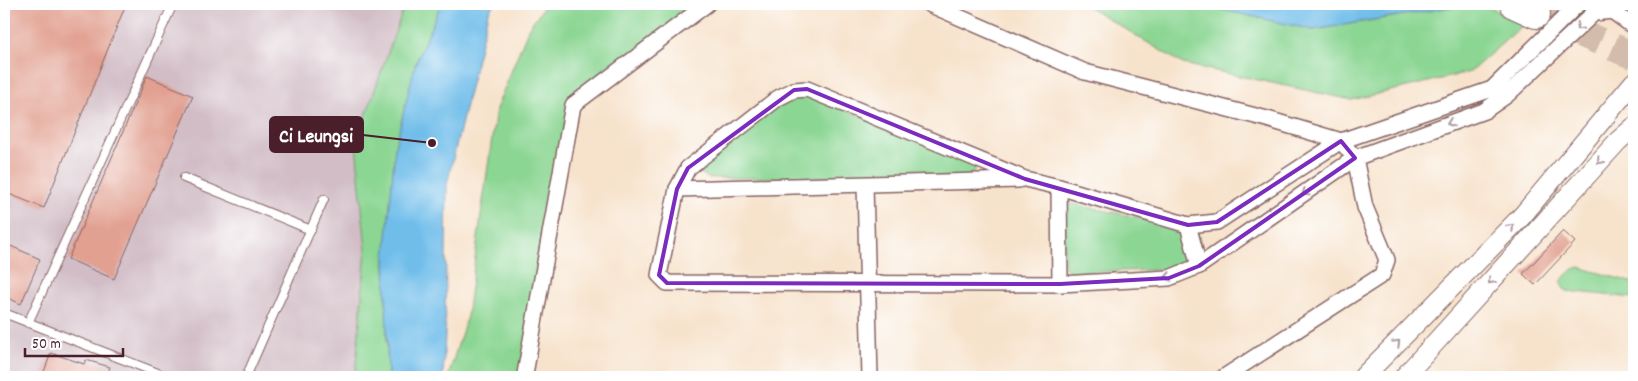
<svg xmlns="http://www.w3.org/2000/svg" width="1638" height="381" font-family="Dekko,sans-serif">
	<rect width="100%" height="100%" fill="#fff"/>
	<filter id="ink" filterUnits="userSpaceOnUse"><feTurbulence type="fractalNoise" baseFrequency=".02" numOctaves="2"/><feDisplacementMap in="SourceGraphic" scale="10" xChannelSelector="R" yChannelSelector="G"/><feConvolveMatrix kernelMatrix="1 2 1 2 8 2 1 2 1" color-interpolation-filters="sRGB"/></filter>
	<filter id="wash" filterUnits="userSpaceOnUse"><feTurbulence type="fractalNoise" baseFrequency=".0096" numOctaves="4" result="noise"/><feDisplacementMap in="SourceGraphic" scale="20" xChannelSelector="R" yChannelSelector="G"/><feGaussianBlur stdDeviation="1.12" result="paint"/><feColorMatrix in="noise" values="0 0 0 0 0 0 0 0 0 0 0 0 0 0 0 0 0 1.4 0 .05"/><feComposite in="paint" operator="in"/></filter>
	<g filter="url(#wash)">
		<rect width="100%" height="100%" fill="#f7e3cc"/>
		<polygon fill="#d2bdc6" points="4,4 405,4 356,144 366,250 355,377 4,377"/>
		<g fill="#8bd693" stroke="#6a7a5f">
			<polygon points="405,4 441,4 415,65 385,259 388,377 355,377 366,250 356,144"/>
			<polygon points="546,4 707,4 573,105 524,377 448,377 467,316 496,109 529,27"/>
			<polygon points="1084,4 1197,4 1313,30 1469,4 1484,4 1524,24 1470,72 1352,100 1183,64"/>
			<path d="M802,93L977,163C976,172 972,175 964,177L708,178L701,173V164L793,94Z"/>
			<polygon points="1064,204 1074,204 1197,230 1201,251 1175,268 1159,270 1071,272 1064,267"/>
			<path d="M1579,267L1634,283V298L1567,291L1564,289L1561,283C1563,276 1572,269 1579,267Z"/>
		</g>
		<g fill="#70bdea" stroke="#5d6e8a">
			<polygon points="441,4 494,4 488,13 447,184 445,334 443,377 388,377 385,259 395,147 415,65"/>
			<polygon points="1197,4 1469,4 1313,30"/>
		</g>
		<g id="blocks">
			<g fill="#e2a091">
				<polygon points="4,4 126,4 44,208 4,192"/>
				<polygon points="147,76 193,96 114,279 68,259"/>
				<polygon points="1563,231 1575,242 1535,285 1523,274"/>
				<polygon points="4,243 40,259 21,304 4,296"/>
				<polygon points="51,353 84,364 86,360 110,367 106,377 42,377"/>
			</g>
		</g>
	</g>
	<g filter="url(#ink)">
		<use href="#blocks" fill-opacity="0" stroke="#876463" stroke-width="1"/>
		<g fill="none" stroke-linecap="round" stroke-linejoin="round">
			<polyline stroke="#d4bcac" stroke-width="28" stroke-dasharray="28 14" stroke-linecap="butt" points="1536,14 1634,56"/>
			<g stroke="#876463" stroke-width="10">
				<g id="service">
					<polyline points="184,178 311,230"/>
					<polyline points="4,313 168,377"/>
					<polyline points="28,323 173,4"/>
					<polyline points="246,377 324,199"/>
				</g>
			</g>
			<g stroke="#876463" stroke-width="18">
				<g id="minor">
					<polyline points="929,4 1085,72 1267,119 1341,141 1355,158 1365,207 1387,260 1382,275 1224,377"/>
					<polyline points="1578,4 1492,89 1341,141 1217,222 1188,225 1059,187 1025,179 807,89 794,90 778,98 688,168 677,189 659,275 667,283 1060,284 1169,278 1199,266 1355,158 1484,111 1507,95 1594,13 1612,11 1634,27"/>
					<polyline points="865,185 870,377"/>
					<polyline points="1059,187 1060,284"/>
					<polyline points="677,189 1019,180"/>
					<polyline points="1188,225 1199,266"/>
					<polyline points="527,377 525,374 573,105 707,4"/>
				</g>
			</g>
			<g stroke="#876463" stroke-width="21">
				<g id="tertiary">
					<polyline points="1363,377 1522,216 1634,82"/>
					<polyline points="1404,377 1618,141 1634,127"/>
				</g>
			</g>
			<g stroke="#876463" stroke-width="30">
				<polyline id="motorway" points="1514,4 1536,14"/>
			</g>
			<use href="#service" stroke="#fff" stroke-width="8"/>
			<use href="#minor" stroke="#fff" stroke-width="15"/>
			<use href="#tertiary" stroke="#fff" stroke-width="19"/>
			<use href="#motorway" stroke="#fff" stroke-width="28"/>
		</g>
		<defs><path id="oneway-chevron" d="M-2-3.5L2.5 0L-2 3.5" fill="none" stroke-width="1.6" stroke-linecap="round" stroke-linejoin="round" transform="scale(1.25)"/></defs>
		<g stroke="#ae9aa0">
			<use href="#oneway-chevron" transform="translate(1579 27) rotate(137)"/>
			<use href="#oneway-chevron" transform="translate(1450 123) rotate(160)"/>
			<use href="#oneway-chevron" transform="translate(1600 161) rotate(132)"/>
			<use href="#oneway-chevron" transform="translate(1305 193) rotate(145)"/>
			<use href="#oneway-chevron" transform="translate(1511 227) rotate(-45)"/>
			<use href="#oneway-chevron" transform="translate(1168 277) rotate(169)"/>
			<use href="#oneway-chevron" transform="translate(1491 281) rotate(132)"/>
			<use href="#oneway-chevron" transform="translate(1397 343) rotate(-45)"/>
		</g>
	</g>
	<path fill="none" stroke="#7b2cbf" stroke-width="4" stroke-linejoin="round" d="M807,89L1025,179L1188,225L1217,222L1341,141L1355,158L1199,266L1169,278L1060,284L667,283L659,275L677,189L688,168L794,90Z"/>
	<path fill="none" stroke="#4a1f2b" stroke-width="2" d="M432 143L363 135"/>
	<circle fill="#4a1f2b" stroke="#fff" stroke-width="2" cx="432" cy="143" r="5"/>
	<rect fill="#4a1f2b" stroke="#4a1f2b" stroke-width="2" x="270" y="117" width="93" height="35" rx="5"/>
	<g font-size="20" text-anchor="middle" font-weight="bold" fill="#fff">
		<text x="316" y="142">Ci Leungsi</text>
	</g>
	<rect width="1638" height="381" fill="none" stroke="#fff" stroke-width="20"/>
	<path d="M25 348v8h98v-8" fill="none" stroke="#4a1f2b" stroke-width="2.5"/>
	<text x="32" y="348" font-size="15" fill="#4a1f2b" stroke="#ffffff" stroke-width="4" paint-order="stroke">50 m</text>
</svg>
